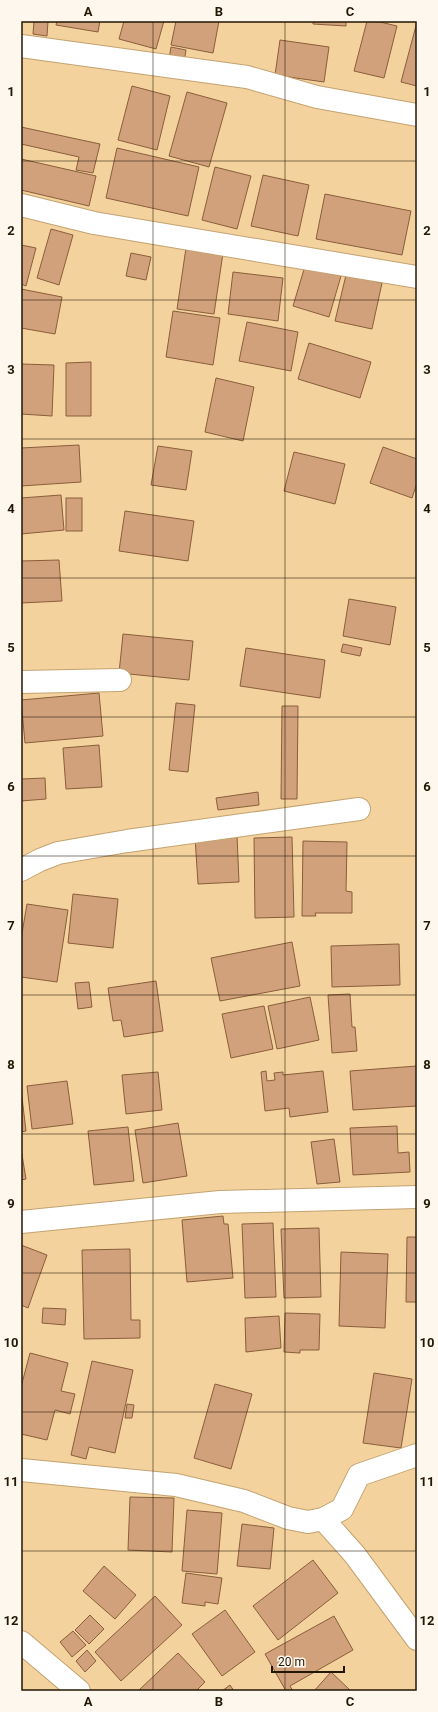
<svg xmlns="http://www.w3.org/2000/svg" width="438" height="1712" font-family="Roboto,sans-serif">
	<rect width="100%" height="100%" fill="#f3d29e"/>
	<g fill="#d1a17b" stroke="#8a5e3a">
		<polygon points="34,21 48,21 47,36 33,34"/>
		<polygon points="57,21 100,21 98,32 56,25"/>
		<polygon points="124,21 164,21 156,49 119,39"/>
		<polygon points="176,21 219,21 213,53 171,45"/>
		<polygon points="313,21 346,21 346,26 313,24"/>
		<polygon points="367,21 376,21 397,26 384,78 354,71"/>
		<polygon points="417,22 417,86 401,82"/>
		<polygon points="280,40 329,47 324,82 275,75"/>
		<polygon points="171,47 186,50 184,62 169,59"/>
		<polygon points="132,86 170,96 157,150 118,140"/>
		<polygon points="187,92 227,103 209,167 169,156"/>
		<polygon points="21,127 100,144 93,173 76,170 79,157 21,144"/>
		<polygon points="117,148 199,167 188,216 106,198"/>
		<polygon points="21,159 96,176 89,206 21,190"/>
		<polygon points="215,167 251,176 237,229 202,220"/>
		<polygon points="263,175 309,185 298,236 251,226"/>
		<polygon points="325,194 411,211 402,255 316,239"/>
		<polygon points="51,229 73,235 59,285 37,278"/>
		<polygon points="21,245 36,248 26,286 21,284"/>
		<polygon points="186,248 223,253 214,314 177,309"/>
		<polygon points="131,253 151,257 146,280 126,276"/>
		<polygon points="305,266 341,276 329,317 293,306"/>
		<polygon points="233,272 283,278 278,321 228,314"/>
		<polygon points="346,275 382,283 372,329 335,321"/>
		<polygon points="21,289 62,297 55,334 21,328"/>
		<polygon points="173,311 220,318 213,365 166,357"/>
		<polygon points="247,322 298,332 291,371 239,361"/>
		<polygon points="309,343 371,362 360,398 298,379"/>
		<polygon points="91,362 91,416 66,416 66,363"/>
		<polygon points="21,364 54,365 52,416 21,414"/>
		<polygon points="216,378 254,387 243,441 205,432"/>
		<polygon points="79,445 81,482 21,486 21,448"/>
		<polygon points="158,446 192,451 186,490 151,485"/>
		<polygon points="383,447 417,459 417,483 412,498 370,483"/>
		<polygon points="294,452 345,464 335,504 284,491"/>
		<polygon points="61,495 64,530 21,534 21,498"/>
		<rect x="66" y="498" width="16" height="33"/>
		<polygon points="125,511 194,521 188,561 119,551"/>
		<polygon points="59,560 62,601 21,603 21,561"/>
		<polygon points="349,599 396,607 390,645 343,636"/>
		<polygon points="123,634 193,641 189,680 119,673"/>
		<polygon points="343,644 362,648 360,656 341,652"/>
		<polygon points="246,648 325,660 320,698 240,686"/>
		<polygon points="99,693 103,736 25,743 21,700"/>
		<polygon points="176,703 195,705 188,772 169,770"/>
		<polygon points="282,706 298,706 297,799 281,799"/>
		<polygon points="99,745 102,787 66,789 63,748"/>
		<polygon points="45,778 46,799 21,801 21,779"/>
		<polygon points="258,792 259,805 218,810 216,798"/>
		<polygon points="237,835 239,882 198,884 195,837"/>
		<polygon points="292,837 294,917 255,918 254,838"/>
		<polygon points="303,841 347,842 346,891 352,892 352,913 315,913 316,916 302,916"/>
		<polygon points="73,894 118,899 113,948 68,943"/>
		<polygon points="27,904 68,910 57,982 21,977 21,939"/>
		<polygon points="292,942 300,986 220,1001 211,958"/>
		<polygon points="399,944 400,985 332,987 331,946"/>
		<polygon points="156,981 163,1031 124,1037 121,1020 113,1021 108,988"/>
		<polygon points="89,982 92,1007 78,1009 75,983"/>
		<polygon points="350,994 352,1027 355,1027 357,1051 332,1053 328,995"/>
		<polygon points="310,997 319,1040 277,1049 268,1006"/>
		<polygon points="264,1006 273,1049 231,1058 222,1014"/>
		<polygon points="417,1066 417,1106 353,1110 350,1071"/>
		<polygon points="266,1071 267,1081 275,1080 274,1073 283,1072 283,1075 323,1071 328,1112 290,1117 289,1108 265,1111 261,1072"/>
		<polygon points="158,1072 162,1110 126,1114 122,1075"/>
		<polygon points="67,1081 73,1124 32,1129 27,1086"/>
		<polygon points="21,1089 26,1131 21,1132"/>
		<polygon points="178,1123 187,1176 143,1183 135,1130"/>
		<polygon points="397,1126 398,1153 409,1152 410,1172 353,1175 350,1128"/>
		<polygon points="128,1127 134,1181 94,1185 88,1131"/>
		<polygon points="334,1139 340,1182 317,1184 311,1142"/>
		<polygon points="21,1149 26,1179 21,1180"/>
		<polygon points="223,1216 224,1224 228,1224 233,1278 187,1282 182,1220"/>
		<polygon points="273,1223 276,1297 245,1298 242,1224"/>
		<polygon points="319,1228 321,1297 284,1298 281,1229"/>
		<polygon points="407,1237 417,1237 417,1302 406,1302"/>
		<polygon points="21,1245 47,1255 28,1308 21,1305"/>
		<polygon points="130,1249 131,1320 140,1320 140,1338 84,1339 82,1250"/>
		<polygon points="341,1252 388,1254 385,1328 339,1326"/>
		<polygon points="43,1308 66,1309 65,1325 42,1323"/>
		<polygon points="285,1313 320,1314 319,1350 300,1350 300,1353 284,1352"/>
		<polygon points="279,1316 281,1348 246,1352 245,1318"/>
		<polygon points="30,1353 68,1363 61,1391 75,1394 70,1414 55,1410 47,1440 21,1434 21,1387"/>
		<polygon points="92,1361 133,1370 115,1453 89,1447 86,1459 71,1455"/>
		<polygon points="374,1373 412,1379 401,1448 363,1443"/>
		<polygon points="215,1384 252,1394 231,1469 194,1458"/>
		<polygon points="127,1404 134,1405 132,1418 125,1418"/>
		<polygon points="130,1497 174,1498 172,1552 128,1550"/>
		<polygon points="187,1510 222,1513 217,1574 182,1571"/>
		<polygon points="242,1524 274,1528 270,1569 237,1566"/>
		<polygon points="313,1560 338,1593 278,1640 253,1606"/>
		<polygon points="104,1566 136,1595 115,1619 83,1591"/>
		<polygon points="186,1573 222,1578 218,1604 205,1602 205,1606 182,1603"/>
		<polygon points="155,1596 182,1625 121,1681 95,1652"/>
		<polygon points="225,1610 255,1652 222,1676 192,1634"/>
		<polygon points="90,1615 104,1629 89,1644 75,1630"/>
		<polygon points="334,1616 353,1650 290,1686 293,1691 286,1691 265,1654"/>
		<polygon points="73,1631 86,1645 72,1657 60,1642"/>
		<polygon points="87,1650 96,1661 85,1672 76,1661"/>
		<polygon points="178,1653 205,1682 196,1691 138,1691"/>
		<polygon points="331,1672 351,1691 314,1691"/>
		<polygon points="230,1685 234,1691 222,1691"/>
	</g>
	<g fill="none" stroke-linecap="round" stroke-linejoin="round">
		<g stroke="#c3a371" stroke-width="24">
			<g id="minor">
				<polyline points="21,46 247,77 317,97 417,115"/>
				<polyline points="21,205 94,223 417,277"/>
				<polyline points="21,682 120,680"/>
				<polyline points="21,870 40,860 58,853 127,841 359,809"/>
				<polyline points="21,1222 220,1202 417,1197"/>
				<polyline points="21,1470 176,1485 244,1501 288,1518 308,1522 323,1519 342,1509 359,1475 417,1455"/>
				<polyline points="323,1519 355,1555 417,1639"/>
				<polyline points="21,1642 79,1691"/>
			</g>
		</g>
		<use href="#minor" stroke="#fff" stroke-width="22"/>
	</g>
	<path fill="none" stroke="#221703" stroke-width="1" stroke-opacity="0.55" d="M153,21V1691M285,21V1691M21,161H417M21,300H417M21,439H417M21,578H417M21,717H417M21,856H417M21,995H417M21,1134H417M21,1273H417M21,1412H417M21,1551H417"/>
	<rect width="438" height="1712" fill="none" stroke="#fef7ed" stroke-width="44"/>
	<path d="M272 1666v6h72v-6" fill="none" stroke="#221703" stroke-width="2"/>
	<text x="278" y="1666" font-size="12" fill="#221703" stroke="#fef7ed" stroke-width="3" paint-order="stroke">20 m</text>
	<rect x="22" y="22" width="394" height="1668" fill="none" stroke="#221703" stroke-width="1.5"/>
	<g font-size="13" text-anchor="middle" font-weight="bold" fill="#221703">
		<text x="88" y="16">A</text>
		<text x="219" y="16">B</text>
		<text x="350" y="16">C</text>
		<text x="11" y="96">1</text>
		<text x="427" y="96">1</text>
		<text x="11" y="235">2</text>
		<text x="427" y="235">2</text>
		<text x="11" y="374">3</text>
		<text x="427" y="374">3</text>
		<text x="11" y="513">4</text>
		<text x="427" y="513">4</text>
		<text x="11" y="652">5</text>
		<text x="427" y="652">5</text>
		<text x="11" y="791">6</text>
		<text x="427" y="791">6</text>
		<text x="11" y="930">7</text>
		<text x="427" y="930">7</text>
		<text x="11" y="1069">8</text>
		<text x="427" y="1069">8</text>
		<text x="11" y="1208">9</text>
		<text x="427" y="1208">9</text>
		<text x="11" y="1347">10</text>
		<text x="427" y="1347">10</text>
		<text x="11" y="1486">11</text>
		<text x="427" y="1486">11</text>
		<text x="11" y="1625">12</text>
		<text x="427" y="1625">12</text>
		<text x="88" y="1706">A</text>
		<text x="219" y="1706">B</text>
		<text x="350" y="1706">C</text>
	</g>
</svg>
